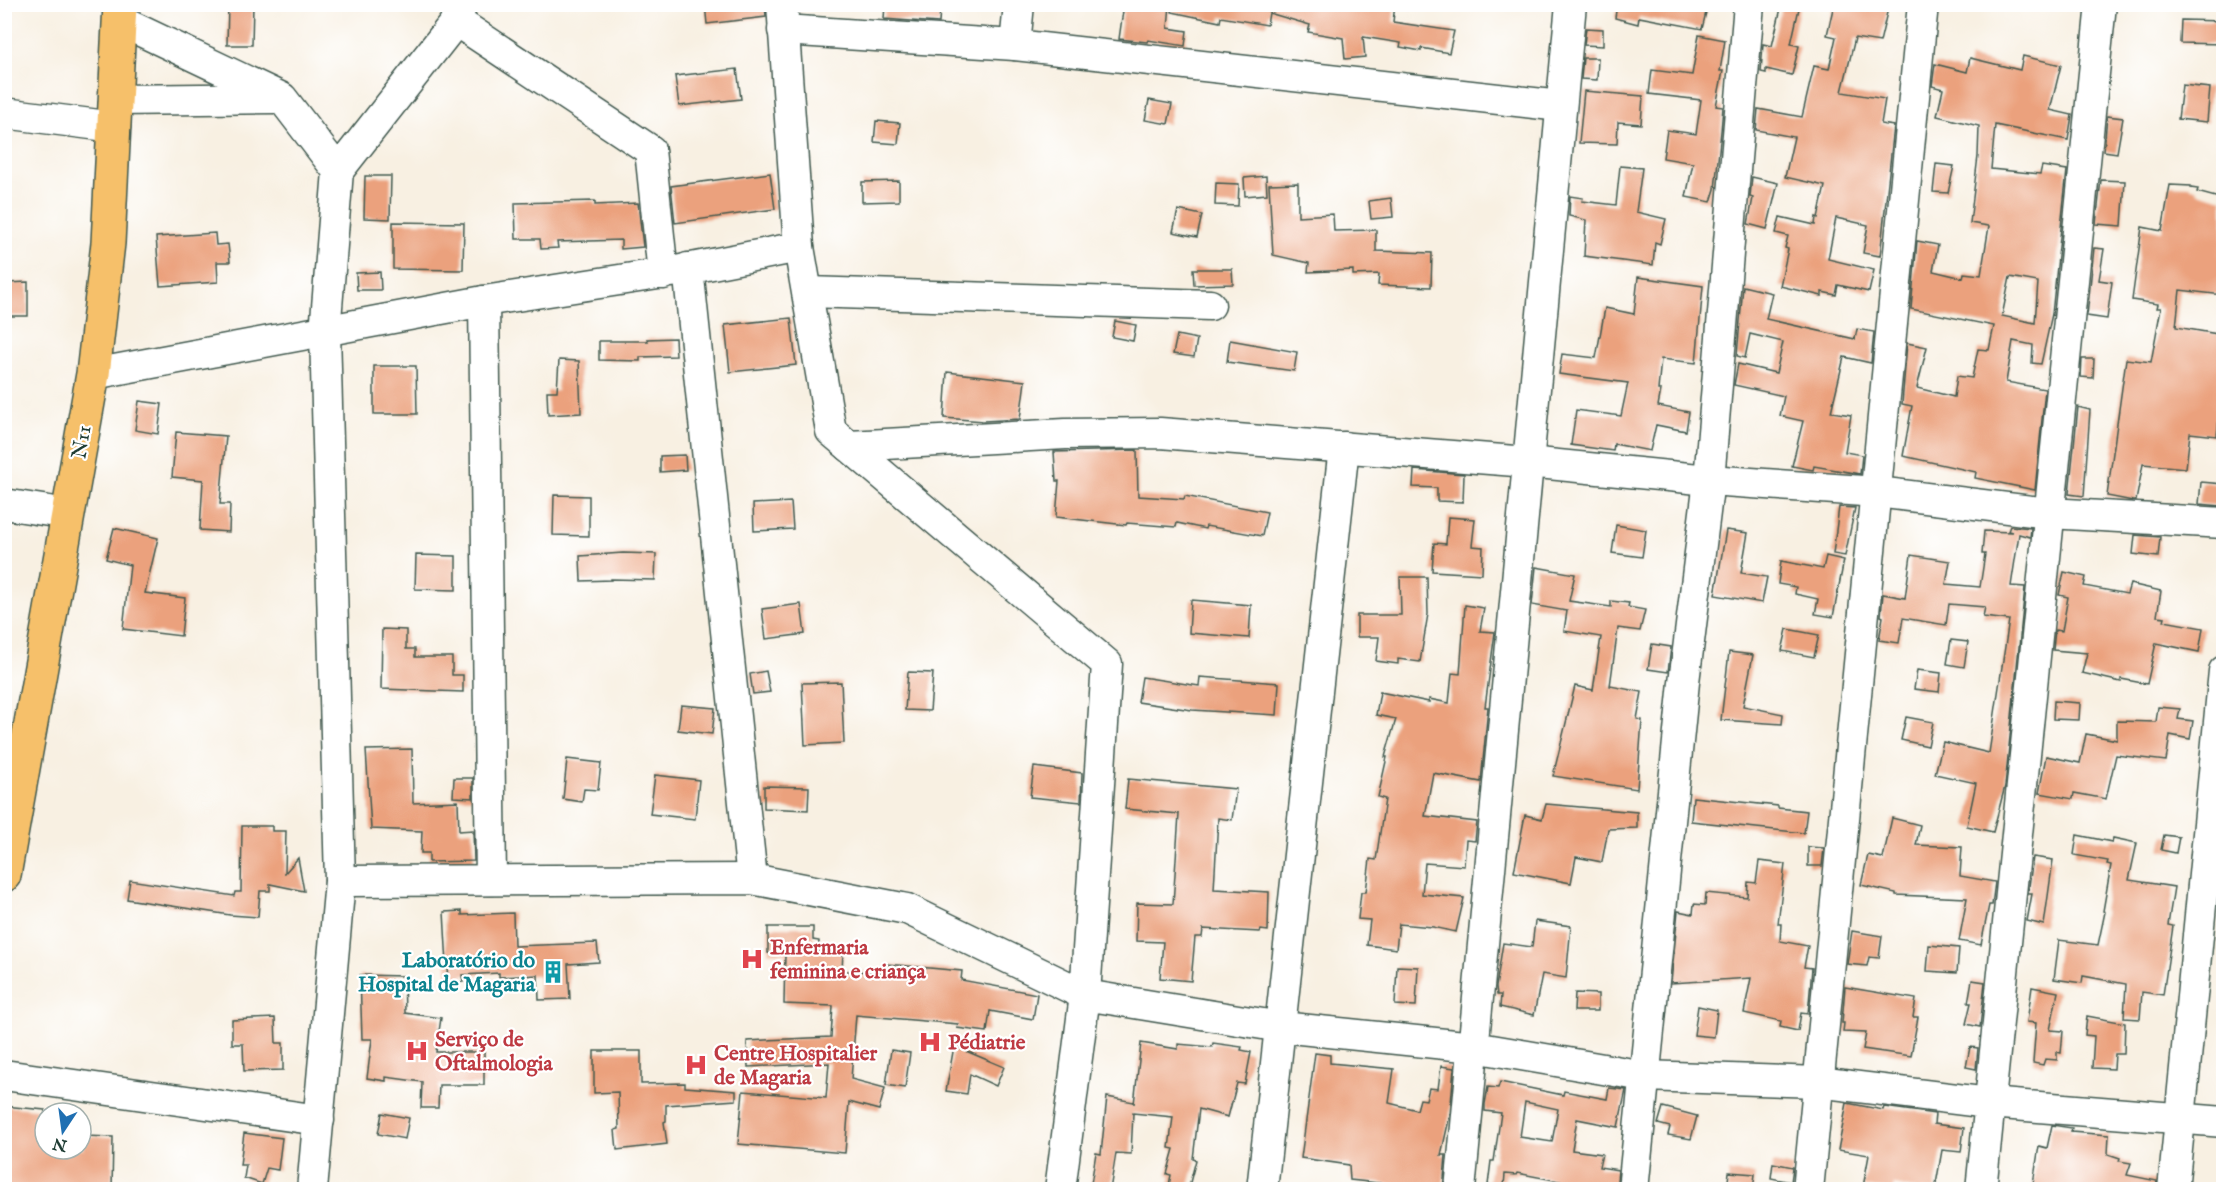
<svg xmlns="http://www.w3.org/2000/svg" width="2228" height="1194" font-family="'IM FELL English',serif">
	<rect width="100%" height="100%" fill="#fff"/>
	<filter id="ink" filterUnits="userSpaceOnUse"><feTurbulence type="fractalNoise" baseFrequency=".0167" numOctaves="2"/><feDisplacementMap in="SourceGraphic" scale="12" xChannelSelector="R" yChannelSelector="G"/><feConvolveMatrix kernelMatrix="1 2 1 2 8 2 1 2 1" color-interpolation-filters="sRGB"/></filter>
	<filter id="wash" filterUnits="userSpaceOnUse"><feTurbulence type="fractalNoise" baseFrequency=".008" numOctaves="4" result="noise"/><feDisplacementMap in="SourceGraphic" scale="24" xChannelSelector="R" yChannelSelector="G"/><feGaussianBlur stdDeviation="1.35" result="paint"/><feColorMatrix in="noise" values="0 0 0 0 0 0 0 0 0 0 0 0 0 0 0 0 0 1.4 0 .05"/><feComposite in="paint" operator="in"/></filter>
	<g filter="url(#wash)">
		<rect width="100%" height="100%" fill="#f8f0e2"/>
		<g id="blocks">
			<g fill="#eba17d" fill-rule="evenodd">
				<polygon points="228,4 253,4 252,45 227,45"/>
				<polygon points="705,4 765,4 766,17 707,24"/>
				<polygon points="885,4 940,7 939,23 884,19"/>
				<polygon points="1124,4 1170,4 1168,28 1187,31 1185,46 1148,40 1147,42 1119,39"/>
				<polygon points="1173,4 1395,4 1393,22 1454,31 1449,53 1421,48 1421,51 1400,47 1401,43 1363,37 1365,57 1345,59 1343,38 1308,32 1310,25 1269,13 1267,25 1221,17 1220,22 1172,12"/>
				<polygon points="1617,4 1708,4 1702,29 1639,17 1638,24 1615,18"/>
				<polygon points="1782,4 1800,4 1791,44 1799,46 1792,75 1766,69 1766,73 1761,72 1763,44 1772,46"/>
				<polygon points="1834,4 1889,4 1880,42 1855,38 1842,92 1885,99 1881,124 1894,126 1880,256 1863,253 1868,225 1836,218 1828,259 1874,270 1869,292 1838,285 1836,295 1822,292 1822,296 1780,286 1788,249 1785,248 1788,236 1776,233 1780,217 1815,225 1816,217 1818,218 1825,186 1785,177 1794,137 1756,130 1758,109 1802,117 1814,66 1829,69 1836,37 1827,35"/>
				<polygon points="2181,20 2223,21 2223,44 2180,43"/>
				<polygon points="1586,28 1603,29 1603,46 1584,45"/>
				<polygon points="1699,35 1725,40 1720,71 1723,71 1716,106 1723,107 1721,131 1715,189 1711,202 1686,197 1693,163 1663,158 1667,130 1696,134 1701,100 1649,94 1652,70 1692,75"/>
				<path d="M2023,56L2061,65L2050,110L2072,115L2068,140L1995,125L1991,169L2040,174L2042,166L2067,170L2052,314L2041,364L2032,363L2033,345L2013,341L2006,382L2045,389L2035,490L1975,478L1976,472L1903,456L1912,406L1902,404L1907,343L1927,347L1917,388L1954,397L1957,376L1972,378L1978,349L1989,350L1994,326L1911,309L1917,241L1938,245L1933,271L1963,278L1964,273L1981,275L1989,226L1970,223L1978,156L1979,126L1937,116L1943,89L1932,86L1935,64L1967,72L1970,58L2020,70ZM2010,277L2038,282L2035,323L2002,316Z"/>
				<polygon points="1583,58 1598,58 1597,80 1581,79"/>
				<polygon points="737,69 741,99 679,106 675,76"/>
				<polygon points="2182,85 2210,88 2207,122 2178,119"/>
				<polygon points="1584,91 1643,96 1641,124 1618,122 1617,144 1579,143"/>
				<polygon points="1149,100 1172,104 1168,124 1145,120"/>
				<polygon points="2107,116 2123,118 2117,153 2104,151"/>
				<polygon points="876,121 900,123 898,144 874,142"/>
				<polygon points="1936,164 1954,166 1948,193 1933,192"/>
				<polygon points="1620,166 1642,168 1636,212 1666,219 1660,244 1655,242 1653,265 1584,256 1586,220 1569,216 1570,196 1583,198 1582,201 1616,205"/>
				<polygon points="770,173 775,209 675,223 671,186"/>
				<polygon points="365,176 391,176 390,219 364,218"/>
				<polygon points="1266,176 1267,194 1245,196 1244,178"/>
				<polygon points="1752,177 1778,183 1767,229 1748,224 1753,198 1750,197"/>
				<polygon points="2101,180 2125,181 2122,226 2096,224"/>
				<polygon points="899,181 899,201 862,202 862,182"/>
				<polygon points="1216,183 1239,184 1238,206 1215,205"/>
				<polygon points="1298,183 1298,216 1333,214 1334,231 1376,230 1376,251 1432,253 1431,287 1378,285 1379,274 1353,275 1353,270 1308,272 1309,263 1273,255 1269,184"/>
				<polygon points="2170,185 2191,186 2191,188 2198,189 2197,192 2223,199 2223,295 2180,290 2176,327 2223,335 2223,407 2220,407 2217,436 2190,433 2186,468 2143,464 2136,501 2133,501 2107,496 2126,359 2151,362 2161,308 2157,308 2158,304 2132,300 2142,227 2162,231"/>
				<polygon points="1391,198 1393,217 1371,219 1369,201"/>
				<polygon points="595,201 595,205 638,203 643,247 621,249 621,240 557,242 558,248 541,249 540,239 516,239 515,203"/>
				<polygon points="1178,210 1202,215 1197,237 1173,232"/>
				<polygon points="393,222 464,223 463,270 393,269"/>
				<polygon points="215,233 216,245 228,244 230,262 217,262 218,282 160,286 156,237"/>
				<polygon points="2094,248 2104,249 2099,280 2112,282 2107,319 2087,316"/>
				<polygon points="1193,269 1232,269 1233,284 1194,285"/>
				<polygon points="380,272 381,290 357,290 356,273"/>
				<polygon points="1638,277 1703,286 1696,363 1661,359 1658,390 1661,390 1658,406 1689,412 1686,431 1656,425 1650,451 1614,444 1613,451 1571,445 1576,410 1621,416 1628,383 1559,374 1562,354 1596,358 1605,308 1634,314"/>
				<polygon points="28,282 28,316 6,316 7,283"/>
				<polygon points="1743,286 1772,293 1766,319 1855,339 1857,329 1874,332 1871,363 1844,357 1831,412 1851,415 1845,452 1862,455 1860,474 1814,466 1813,470 1792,466 1803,421 1780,416 1784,396 1734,385 1738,364 1776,373 1783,342 1750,334 1745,358 1737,356"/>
				<polygon points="791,318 796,365 730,372 725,325"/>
				<polygon points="1115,321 1136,325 1133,341 1112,337"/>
				<polygon points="1177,335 1197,339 1194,357 1173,354"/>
				<polygon points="675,338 676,356 640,357 640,361 599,360 599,341 648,341 647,339"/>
				<polygon points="1230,340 1297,352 1294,371 1227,362"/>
				<polygon points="2082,359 2094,359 2093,378 2081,377"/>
				<polygon points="559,360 579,361 581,413 548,415 547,391 557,391"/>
				<polygon points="374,366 416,366 417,414 374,414"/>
				<polygon points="947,372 1025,381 1020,419 984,421 944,418"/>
				<polygon points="139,401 162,404 158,434 135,430"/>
				<polygon points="2078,407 2090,410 2084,496 2069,494"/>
				<polygon points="176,432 226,436 220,504 230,504 229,532 200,530 203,480 172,477"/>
				<polygon points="1137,450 1138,496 1184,499 1185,496 1267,512 1262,536 1206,526 1205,529 1177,523 1176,527 1127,523 1126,525 1056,517 1059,481 1056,481 1054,452"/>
				<polygon points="685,455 686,470 660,472 660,456"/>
				<polygon points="1414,470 1464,474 1463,502 1437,501 1437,488 1413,487"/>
				<polygon points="2201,482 2223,484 2222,506 2199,504"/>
				<polygon points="554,495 589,496 589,536 553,535"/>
				<polygon points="791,502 793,529 754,531 753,504"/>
				<polygon points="1839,507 1855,508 1845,556 1833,554"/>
				<polygon points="1448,517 1475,519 1472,546 1483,547 1482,574 1432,571 1434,543 1446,544"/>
				<polygon points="1616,525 1646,530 1642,557 1612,553"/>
				<polygon points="2010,526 2031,528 2030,537 2019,534 2011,586 2025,587 2005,786 1993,832 1967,826 1976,783 1935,774 1943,742 1989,753 2009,620 1983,617 1985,607 1949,604 1946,625 1903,618 1899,643 1879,640 1883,617 1881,616 1883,594 1905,598 1911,555 1950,561 1946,584 1980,587 1985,554 1982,554 1984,531 2012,532 2008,531"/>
				<polygon points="114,528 158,538 145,593 185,598 181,636 123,629 130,565 106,559"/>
				<polygon points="1726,530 1748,533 1741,573 1767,577 1762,603 1715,595"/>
				<polygon points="2135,535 2160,537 2158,557 2133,554"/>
				<polygon points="623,553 656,554 655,580 611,579 611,580 581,581 580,556"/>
				<polygon points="416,555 456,556 456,590 415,589"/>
				<polygon points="1826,556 1844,560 1833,617 1815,614 1818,599 1795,594 1796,587 1778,584 1781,561 1823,569"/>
				<polygon points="1536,567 1575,574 1569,601 1611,607 1611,601 1629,603 1628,607 1645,610 1640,631 1618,628 1610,686 1642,692 1637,719 1642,720 1637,789 1553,776 1575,686 1593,690 1601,637 1564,631 1567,611 1532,605"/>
				<polygon points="2064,572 2086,577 2084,586 2127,594 2130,584 2161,591 2157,616 2165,617 2164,621 2203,628 2199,652 2156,643 2147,684 2121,679 2121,682 2082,673 2087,653 2053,650 2055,630 2062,631 2068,597 2059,595"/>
				<polygon points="1400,577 1427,577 1428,614 1420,662 1398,659 1398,664 1376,661 1379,637 1357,637 1357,615 1401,615"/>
				<polygon points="1191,600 1251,605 1249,638 1189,633"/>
				<polygon points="801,604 805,634 766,639 762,609"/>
				<polygon points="1465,605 1484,608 1480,631 1495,632 1485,707 1488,707 1481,782 1433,773 1425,816 1477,822 1475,841 1466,840 1464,866 1425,863 1422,894 1464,898 1456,932 1433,927 1399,924 1396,949 1367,945 1370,920 1358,919 1361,892 1366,892 1370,859 1376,860 1385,799 1378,797 1387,757 1385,757 1396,719 1376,715 1380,692 1429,702 1429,699 1449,703 1452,673 1460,674"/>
				<polygon points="382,629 406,630 406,649 415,649 415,657 452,657 452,675 463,675 463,692 381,689"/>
				<polygon points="1787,629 1819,635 1814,657 1782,651"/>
				<polygon points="1951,640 1968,642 1964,667 1947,664"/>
				<polygon points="1652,644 1671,647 1668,672 1648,669"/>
				<polygon points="1729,652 1753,655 1743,706 1783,714 1782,724 1721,720"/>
				<polygon points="1917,670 1941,673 1939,692 1914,689"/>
				<polygon points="766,671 770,692 753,694 750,674"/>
				<polygon points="908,672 933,673 930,711 905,710"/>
				<polygon points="1142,677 1199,686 1200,677 1279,683 1277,715 1192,710 1138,702"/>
				<polygon points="841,682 844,743 805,745 802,683"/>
				<polygon points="2054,701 2080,703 2079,720 2053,719"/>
				<polygon points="681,705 715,708 712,734 678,730"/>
				<polygon points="2158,707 2180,709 2178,719 2193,721 2190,739 2170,735 2166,761 2116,755 2106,799 2074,793 2073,799 2039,793 2046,756 2080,763 2086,734 2117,740 2117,721 2156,722"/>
				<polygon points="1906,717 1933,722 1928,746 1901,740"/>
				<polygon points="412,749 413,803 458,801 459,831 473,830 474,861 429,862 429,853 421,853 422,831 371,829 366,750"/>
				<polygon points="567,759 601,763 598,790 584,789 582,802 563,799"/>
				<polygon points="1034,767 1082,773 1081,802 1030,797"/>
				<polygon points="655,775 699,780 695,819 650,814"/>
				<polygon points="454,778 473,778 473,798 453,797"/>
				<polygon points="1128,779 1236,789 1232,820 1218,818 1214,889 1269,892 1268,931 1261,930 1260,932 1203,929 1202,937 1195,937 1191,981 1160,978 1163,942 1136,941 1137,903 1173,904 1179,814 1125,809"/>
				<polygon points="764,786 809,787 808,810 764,808"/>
				<polygon points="1693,797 1778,806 1778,808 1807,811 1804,833 1691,821"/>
				<polygon points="1546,804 1637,812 1637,828 1608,829 1602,862 1576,857 1571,883 1514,872 1525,815 1542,819"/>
				<polygon points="1892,818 1920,825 1916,845 1962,847 1960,876 1995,882 1992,905 1989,905 1981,945 1959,941 1967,898 1896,895 1896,893 1861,885 1868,855 1883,858"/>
				<polygon points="242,826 272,826 272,831 286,831 285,873 298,858 304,891 270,884 270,891 260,891 258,917 230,915 127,899 130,880 234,896 235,892 241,892"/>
				<polygon points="2077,835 2112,842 2113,838 2137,843 2129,880 2174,887 2168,925 2173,926 2163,995 2142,992 2140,1019 2124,1018 2126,984 2083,976 2082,983 2054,979 2059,940 2098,945 2105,912 2103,911 2111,865 2107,864 2108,861 2074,855"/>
				<polygon points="2164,835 2179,837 2176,853 2161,850"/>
				<polygon points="1808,847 1824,848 1822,866 1808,866"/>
				<polygon points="2033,857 2053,860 2044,925 2027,921 2032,894 2028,894"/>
				<polygon points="1759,861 1785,864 1778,924 1781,924 1780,941 1808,946 1804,967 1812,968 1808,1014 1801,1013 1798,1031 1780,1027 1781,1021 1744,1013 1751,978 1671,983 1678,911 1693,914 1694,904 1705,905 1706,893 1747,897 1748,882 1756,883"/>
				<polygon points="462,911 462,915 513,913 514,946 597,943 599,962 568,964 570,999 539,1000 538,975 499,977 499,973 462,975 463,982 448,983 444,912"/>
				<polygon points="1535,921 1571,926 1566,978 1542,974 1534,1015 1500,1007 1501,995 1497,995 1496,987 1503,943 1532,947"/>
				<polygon points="768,927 813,927 813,940 819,941 818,951 843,952 842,971 886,972 886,964 962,971 961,980 1037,994 1033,1019 990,1011 987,1032 957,1028 958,1024 856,1015 851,1079 885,1088 879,1110 849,1102 845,1153 738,1144 743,1091 826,1098 829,1063 748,1067 747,1041 831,1037 833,1006 784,1004 785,953 768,953"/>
				<polygon points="1852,931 1882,936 1879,958 1869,957 1867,966 1847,964"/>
				<polygon points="1929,945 1959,948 1957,973 1927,971"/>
				<polygon points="1397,966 1418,967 1416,1006 1395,1005"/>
				<polygon points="360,975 404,976 405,1013 441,1018 436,1052 484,1052 484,1085 439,1085 438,1108 421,1108 422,1082 386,1077 386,1081 367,1078 372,1039 362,1039"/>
				<polygon points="1972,980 1985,982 1980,1027 1966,1024 1971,1003 1968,1003"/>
				<polygon points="1845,987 1916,999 1913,1017 1918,1017 1911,1056 1863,1049 1866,1033 1843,1032 1844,1023 1842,1023"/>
				<polygon points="2032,987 2058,992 2050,1030 2063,1031 2061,1053 2057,1052 2057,1060 2045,1059 2043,1065 2033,1063 2036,1023 2027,1022"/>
				<polygon points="1575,993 1598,994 1598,1011 1574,1011"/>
				<polygon points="1698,1006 1717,1010 1714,1037 1694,1035"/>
				<polygon points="2087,1016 2125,1023 2124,1054 2115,1054 2114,1069 2092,1068 2094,1036 2085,1035"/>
				<polygon points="275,1018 276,1043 283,1043 283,1070 244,1071 243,1044 232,1044 232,1020"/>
				<polygon points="1141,1043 1178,1049 1178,1044 1212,1047 1213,1043 1242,1047 1241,1050 1251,1052 1245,1084 1237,1083 1228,1117 1199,1109 1193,1159 1196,1160 1188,1190 1168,1190 1171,1175 1167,1174 1174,1149 1169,1148 1173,1117 1133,1113 1131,1154 1116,1153 1110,1190 1090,1190 1096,1153 1101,1154 1107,1097 1134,1102 1134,1104"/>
				<polygon points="954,1046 1004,1067 996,1086 970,1074 967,1094 946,1091"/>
				<polygon points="1970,1047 1978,1048 1976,1069 1966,1067"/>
				<polygon points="891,1050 910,1053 905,1088 886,1085"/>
				<polygon points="594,1051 641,1051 641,1084 685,1083 685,1087 736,1091 736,1100 666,1105 666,1121 664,1122 667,1144 617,1150 615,1130 619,1129 618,1092 594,1093"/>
				<polygon points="1315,1053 1330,1055 1330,1063 1394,1069 1389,1103 1417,1110 1420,1099 1426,1100 1429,1088 1438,1089 1441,1066 1454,1068 1450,1115 1441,1155 1446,1155 1443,1190 1350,1180 1349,1165 1301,1158"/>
				<path d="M1500,1082L1563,1095L1564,1091L1607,1099L1609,1088L1626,1090L1618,1127L1577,1119L1572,1150L1602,1154L1599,1167L1618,1170L1616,1190H1563L1564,1182L1517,1173L1516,1175L1505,1174L1504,1186L1488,1185L1491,1161H1494L1501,1113L1485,1111V1104L1488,1087L1498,1088ZM1525,1102L1558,1109L1552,1142L1520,1137Z"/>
				<polygon points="1847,1103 1883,1110 1884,1107 1935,1114 1934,1124 1964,1128 1961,1152 1942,1150 1935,1190 1919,1190 1894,1185 1893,1190 1863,1187 1869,1155 1838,1150"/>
				<polygon points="4,1106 45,1110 45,1149 83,1149 83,1136 113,1137 112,1190 4,1190"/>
				<polygon points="1663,1107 1697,1116 1691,1139 1668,1135 1670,1127 1658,1124"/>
				<polygon points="382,1113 409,1118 405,1139 378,1134"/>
				<polygon points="2052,1125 2072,1128 2071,1132 2109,1135 2108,1154 2120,1158 2119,1161 2131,1163 2127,1175 2157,1181 2156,1190 2032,1190 2039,1146 2047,1148"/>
				<polygon points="244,1133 282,1138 278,1170 267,1168 262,1184 244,1178 246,1165 240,1165"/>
				<polygon points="1773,1163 1793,1167 1791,1182 1771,1178"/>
				<polygon points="1729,1172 1755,1174 1753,1190 1727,1190"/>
			</g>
		</g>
	</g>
	<g filter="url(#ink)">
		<use href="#blocks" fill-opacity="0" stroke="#40584e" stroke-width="1.5"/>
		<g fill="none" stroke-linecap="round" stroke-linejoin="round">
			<g stroke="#40584e" stroke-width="33">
				<g id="minor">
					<polyline points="462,4 456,21 650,150 663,274"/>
					<polyline points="120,21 282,98 338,171 325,332 340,881 312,1190"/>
					<polyline points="783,30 1015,45 1561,106"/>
					<polyline points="1015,45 1019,4"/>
					<polyline points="117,100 276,98"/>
					<polyline points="4,113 115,127"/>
					<polyline points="338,171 456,21"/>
					<polyline points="688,268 752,879"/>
					<polyline points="808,292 1210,305"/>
					<polyline points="484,301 491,880"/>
					<polyline points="93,374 484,301 671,272 799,247 782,4"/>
					<polyline points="849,446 1065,434 1160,433 1528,462 1709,480 1877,492 2049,513 2224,523"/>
					<polyline points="4,504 68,514"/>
					<polyline points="340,881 752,879 907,909 1085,995 1107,664 831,431 799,247"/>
					<polyline points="4,1075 319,1120"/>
					<polyline points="1060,1190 1085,995 1281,1027 1474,1047 1644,1076 1818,1082 1989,1103 2224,1122"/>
					<polyline points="1262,1190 1344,447"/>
					<polyline points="1460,1190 1571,4"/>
					<polyline points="1633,1190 1684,682 1709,480 1749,4"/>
					<polyline points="1808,1190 1923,4"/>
					<polyline points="1981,1190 2101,4"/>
					<polyline points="2173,1190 2224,671"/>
				</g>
			</g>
			<g stroke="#40584e" stroke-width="36">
				<polyline id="major" points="4,875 93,374 108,243 120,4"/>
			</g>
			<use href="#minor" stroke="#fff" stroke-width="30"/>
			<use href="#major" stroke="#f6c06b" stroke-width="33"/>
		</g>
	</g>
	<defs>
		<g id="hospital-bare" transform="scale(1.8)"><path d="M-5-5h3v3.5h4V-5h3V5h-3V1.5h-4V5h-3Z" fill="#e0444e" stroke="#fff" stroke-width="2.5" paint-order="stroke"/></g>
		<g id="building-bare" transform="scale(1.8)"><path d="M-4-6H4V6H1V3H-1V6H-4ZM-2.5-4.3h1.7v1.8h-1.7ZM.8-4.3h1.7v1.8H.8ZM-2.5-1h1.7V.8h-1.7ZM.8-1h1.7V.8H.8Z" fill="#0f9aa8" stroke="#fff" stroke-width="2.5" paint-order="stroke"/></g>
	</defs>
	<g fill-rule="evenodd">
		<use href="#hospital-bare" x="752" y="959"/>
		<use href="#building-bare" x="553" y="972"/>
		<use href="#hospital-bare" x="930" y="1042"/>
		<use href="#hospital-bare" x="417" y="1051"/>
		<use href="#hospital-bare" x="696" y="1065"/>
	</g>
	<g text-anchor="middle" stroke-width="4.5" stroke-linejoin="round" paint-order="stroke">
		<g font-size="21" fill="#1f3d34" stroke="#fff">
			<text transform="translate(81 442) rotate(-80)" y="7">N11</text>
		</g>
		<g font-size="21" font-weight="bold" fill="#be3a42" stroke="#fff" text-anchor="start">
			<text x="770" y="954">Enfermaria<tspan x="770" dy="24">feminina e criança</tspan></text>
			<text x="435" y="1046">Serviço de<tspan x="435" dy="24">Oftalmologia</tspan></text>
			<text x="948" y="1049">Pédiatrie</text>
			<text x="714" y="1060">Centre Hospitalier<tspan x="714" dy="24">de Magaria</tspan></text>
		</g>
		<g font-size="21" font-weight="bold" fill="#0d838f" stroke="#fff" text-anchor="end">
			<text x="535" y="967">Laboratório do<tspan x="535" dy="24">Hospital de Magaria</tspan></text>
		</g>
	</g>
	<rect width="2228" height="1194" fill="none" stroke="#fff" stroke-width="24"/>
	<g transform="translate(63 1131) rotate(193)"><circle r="28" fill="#ffffff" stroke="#a5b1ae" stroke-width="1.5"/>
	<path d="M0-4.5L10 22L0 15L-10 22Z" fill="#1f6fb2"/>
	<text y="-9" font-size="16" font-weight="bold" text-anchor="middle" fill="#1f3d34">N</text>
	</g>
</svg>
